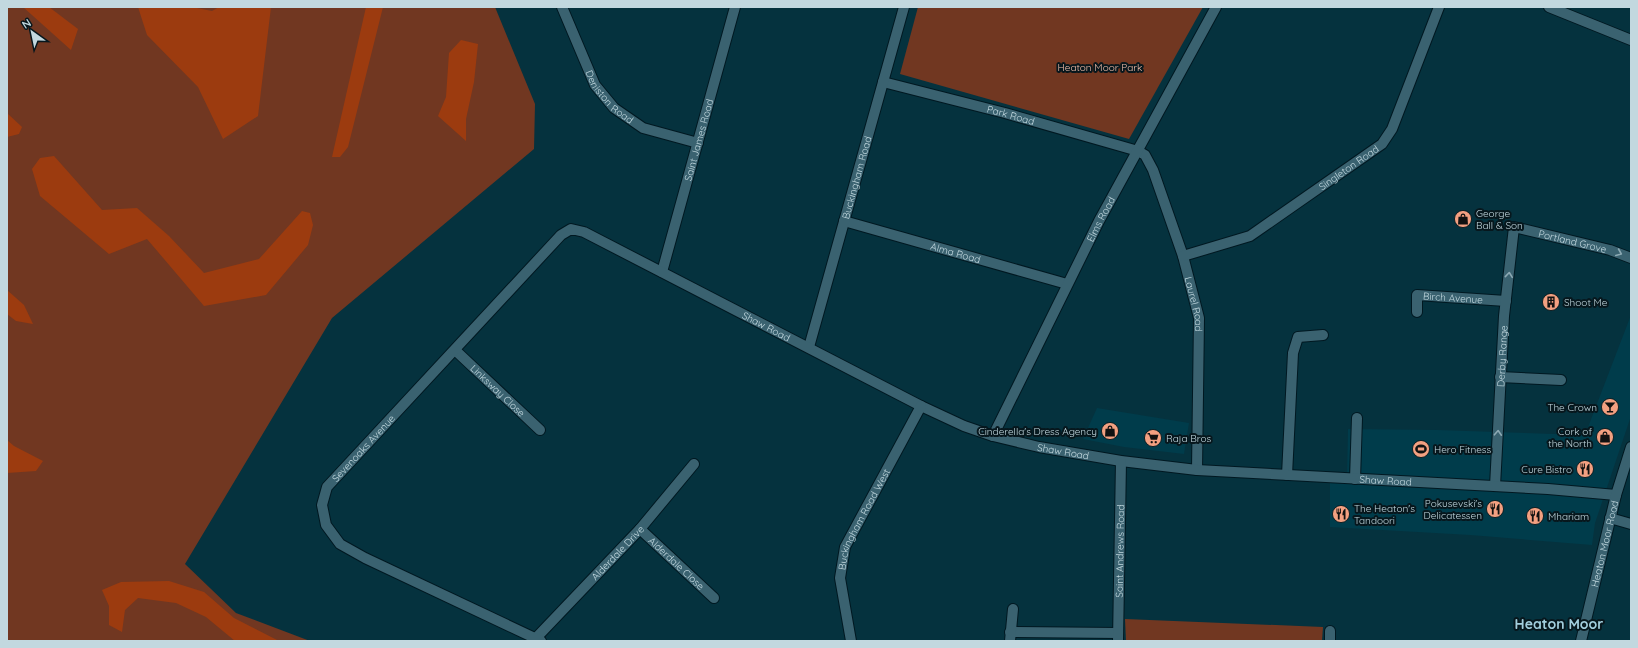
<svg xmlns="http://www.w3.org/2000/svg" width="1638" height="648" font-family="Quicksand,sans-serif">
	<rect width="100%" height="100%" fill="#05323e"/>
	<g fill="#003c4b">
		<polygon points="1631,315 1631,416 1595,523 1592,545 1470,535 1330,527 1330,478 1347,479 1348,429 1438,430 1585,435"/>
		<polygon points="1097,408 1189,423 1184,454 1124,447 1083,439"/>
	</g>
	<g fill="#713721">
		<polygon points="7,7 495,7 535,104 534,149 332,318 185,564 236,613 310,641 7,641"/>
		<polygon points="918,7 1203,7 1129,139 900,74"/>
		<polygon points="1125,619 1323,627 1322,641 1126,641"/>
	</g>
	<g fill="#9c3b0f">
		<polygon points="23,7 49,7 78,29 71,50"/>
		<polygon points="138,7 192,7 212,11 219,7 271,7 258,116 223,139 198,87 147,35"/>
		<polygon points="366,7 383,7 348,147 340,157 332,157"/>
		<polygon points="461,40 478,44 474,82 466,119 466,141 438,116 446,97 449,53"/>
		<polygon points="7,113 22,127 19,134 7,137"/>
		<polygon points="54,156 102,210 137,208 169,236 204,273 259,259 302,211 310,213 313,225 308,245 266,295 204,306 147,239 109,254 40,196 32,169 40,158"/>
		<polygon points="7,290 24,305 33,324 16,321 7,314"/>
		<polygon points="7,440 14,446 43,461 36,471 7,473"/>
		<polygon points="169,581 204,592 234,618 279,641 235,641 206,617 176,603 138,598 125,610 122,632 109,625 109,606 102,590 121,582"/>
	</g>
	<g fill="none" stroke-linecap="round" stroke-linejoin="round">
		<g stroke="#001821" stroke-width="12">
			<g id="minor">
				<path id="s1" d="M562,7L595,85L614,108L643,128L698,143"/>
				<polyline points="1549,7 1631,40"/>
				<path id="s2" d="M883,82L1005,113L1138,151L1145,155L1153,170L1183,256L1199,318L1197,470"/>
				<path id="s3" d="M844,221L1067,284"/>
				<path id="s4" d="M1183,256L1250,236L1382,144L1392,129L1439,7"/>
				<path id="s5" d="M662,272L735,7"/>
				<path id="s6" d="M1417,312V295L1506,301"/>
				<path id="s7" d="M809,347L904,7"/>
				<path id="s8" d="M455,350L540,430"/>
				<polyline points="1500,377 1561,380"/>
				<path id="s9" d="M993,436L1099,221L1216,7"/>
				<polyline points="1287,475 1293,353 1298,337 1323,335"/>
				<polyline points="1355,479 1357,418"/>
				<path id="s10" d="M1495,486L1504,316L1514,227L1610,250L1631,258"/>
				<polyline points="1610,518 1631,524"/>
				<path id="s11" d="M640,529L714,598"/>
				<polyline points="1010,632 1118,633"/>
				<path id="s12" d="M536,638L640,529L694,464"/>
				<path id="s13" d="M541,641L365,558L340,544L326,525L322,505L327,487L561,235L571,229L584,232L921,406L964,426L993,436L1039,447L1121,461L1197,470L1548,489L1616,495"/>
				<path id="s14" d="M851,641L840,578L845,547L921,406"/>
				<polyline points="1010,641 1013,609"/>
				<path id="s15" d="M1118,641L1121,461"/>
				<polyline points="1330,641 1330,631"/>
			</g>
		</g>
		<g stroke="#001821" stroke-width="12">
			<g id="secondary">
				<path id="s16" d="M1581,641L1616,495L1631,447"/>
			</g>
		</g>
		<use href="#minor" stroke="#3a6270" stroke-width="10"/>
		<use href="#secondary" stroke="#3a6270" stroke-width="10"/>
	</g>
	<defs><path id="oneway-chevron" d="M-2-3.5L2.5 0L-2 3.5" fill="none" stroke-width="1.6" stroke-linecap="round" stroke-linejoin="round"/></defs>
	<g stroke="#8ca9b3">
		<use href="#oneway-chevron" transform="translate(1619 253) rotate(23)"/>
		<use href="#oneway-chevron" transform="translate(1509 275) rotate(-84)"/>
		<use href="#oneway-chevron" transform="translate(1498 433) rotate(-87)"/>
	</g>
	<defs>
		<g id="shop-disc" transform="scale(0.9)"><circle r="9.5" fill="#f3a081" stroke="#07171d"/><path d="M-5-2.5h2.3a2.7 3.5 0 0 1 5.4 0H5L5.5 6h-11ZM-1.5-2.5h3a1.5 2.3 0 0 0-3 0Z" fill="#111"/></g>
		<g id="building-disc" transform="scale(0.9)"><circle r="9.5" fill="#f3a081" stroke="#07171d"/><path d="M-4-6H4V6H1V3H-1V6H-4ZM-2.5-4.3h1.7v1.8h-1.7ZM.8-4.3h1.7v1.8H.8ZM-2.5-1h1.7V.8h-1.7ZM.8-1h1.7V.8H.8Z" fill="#111"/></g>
		<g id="bar-disc" transform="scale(0.9)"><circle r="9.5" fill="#f3a081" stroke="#07171d"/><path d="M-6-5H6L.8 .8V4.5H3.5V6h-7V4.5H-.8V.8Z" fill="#111"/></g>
		<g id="supermarket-disc" transform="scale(0.9)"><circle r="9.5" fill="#f3a081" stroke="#07171d"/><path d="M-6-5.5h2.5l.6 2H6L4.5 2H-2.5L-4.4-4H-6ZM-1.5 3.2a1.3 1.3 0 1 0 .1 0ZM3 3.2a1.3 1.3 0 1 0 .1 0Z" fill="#111"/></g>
		<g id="stadium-disc" transform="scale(0.9)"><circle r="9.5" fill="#f3a081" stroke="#07171d"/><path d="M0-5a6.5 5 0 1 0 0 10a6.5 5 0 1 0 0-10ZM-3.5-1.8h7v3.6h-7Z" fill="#111"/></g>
		<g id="restaurant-disc" transform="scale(0.9)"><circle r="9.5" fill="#f3a081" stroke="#07171d"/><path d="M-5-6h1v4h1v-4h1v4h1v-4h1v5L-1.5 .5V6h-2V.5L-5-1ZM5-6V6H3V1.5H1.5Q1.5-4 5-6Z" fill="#111"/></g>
	</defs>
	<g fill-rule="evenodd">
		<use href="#shop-disc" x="1463" y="219"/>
		<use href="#building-disc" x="1551" y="302"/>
		<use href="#bar-disc" x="1610" y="407"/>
		<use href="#shop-disc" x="1110" y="431"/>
		<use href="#shop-disc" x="1605" y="437"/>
		<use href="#supermarket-disc" x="1153" y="438"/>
		<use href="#stadium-disc" x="1421" y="449"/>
		<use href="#restaurant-disc" x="1585" y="469"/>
		<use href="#restaurant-disc" x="1495" y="509"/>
		<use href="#restaurant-disc" x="1341" y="514"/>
		<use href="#restaurant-disc" x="1535" y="516"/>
	</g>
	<g text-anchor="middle" stroke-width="4" stroke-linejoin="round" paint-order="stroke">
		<g font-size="10" fill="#f6c0ac" stroke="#07171d">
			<text x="1100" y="71">Heaton Moor Park</text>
		</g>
		<g font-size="10" fill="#c2d8df" stroke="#07171d">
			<text dy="4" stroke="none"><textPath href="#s1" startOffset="103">Deniston Road</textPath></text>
			<text dy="4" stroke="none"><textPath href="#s2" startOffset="132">Park Road</textPath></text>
			<text dy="4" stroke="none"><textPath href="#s5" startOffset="137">Saint James Road</textPath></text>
			<text dy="4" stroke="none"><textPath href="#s4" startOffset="190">Singleton Road</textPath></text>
			<text dy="4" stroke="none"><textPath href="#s7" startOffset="176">Buckingham Road</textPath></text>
			<text dy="4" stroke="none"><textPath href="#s9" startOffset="242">Elms Road</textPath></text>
			<text dy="4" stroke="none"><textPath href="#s10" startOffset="320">Portland Grove</textPath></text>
			<text dy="4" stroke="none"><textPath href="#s3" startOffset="116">Alma Road</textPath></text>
			<text dy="4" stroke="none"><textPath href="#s6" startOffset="53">Birch Avenue</textPath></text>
			<text dy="4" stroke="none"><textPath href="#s2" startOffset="430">Laurel Road</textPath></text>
			<text dy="4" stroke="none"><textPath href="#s13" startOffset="860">Shaw Road</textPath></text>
			<text dy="4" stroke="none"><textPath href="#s10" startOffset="130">Derby Range</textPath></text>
			<text dy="4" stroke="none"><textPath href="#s8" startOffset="59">Linksway Close</textPath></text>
			<text dy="4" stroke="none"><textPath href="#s13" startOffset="339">Sevenoaks Avenue</textPath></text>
			<text dy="4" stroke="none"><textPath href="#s13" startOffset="1184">Shaw Road</textPath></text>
			<text dy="4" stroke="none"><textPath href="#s13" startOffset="1508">Shaw Road</textPath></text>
			<text dy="4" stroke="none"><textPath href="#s14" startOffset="128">Buckingham Road West</textPath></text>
			<text dy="4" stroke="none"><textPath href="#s16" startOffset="100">Heaton Moor Road</textPath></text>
			<text dy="4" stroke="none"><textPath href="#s15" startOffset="90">Saint Andrews Road</textPath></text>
			<text dy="4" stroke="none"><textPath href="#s12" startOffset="118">Alderdale Drive</textPath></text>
			<text dy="4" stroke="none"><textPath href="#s11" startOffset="50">Alderdale Close</textPath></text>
		</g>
		<g font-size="10" fill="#c2d8df" stroke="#07171d" text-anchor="start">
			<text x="1476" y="217">George<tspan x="1476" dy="12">Ball &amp; Son</tspan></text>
			<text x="1564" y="306">Shoot Me</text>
			<text x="1597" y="411" text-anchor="end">The Crown</text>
			<text x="1097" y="435" text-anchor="end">Cinderella's Dress Agency</text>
			<text x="1592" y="435" text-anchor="end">Cork of<tspan x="1592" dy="12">the North</tspan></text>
			<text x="1166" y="442">Raja Bros</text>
			<text x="1434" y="453">Hero Fitness</text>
			<text x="1572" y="473" text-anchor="end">Cure Bistro</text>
			<text x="1482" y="507" text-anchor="end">Pokusevski's<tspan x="1482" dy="12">Delicatessen</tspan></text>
			<text x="1354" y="512">The Heaton's<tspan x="1354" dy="12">Tandoori</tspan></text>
			<text x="1548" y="520">Mhariam</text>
		</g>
		<g font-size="14" font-weight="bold" fill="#a2cedd" stroke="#07171d">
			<text x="1559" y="629">Heaton Moor</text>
		</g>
	</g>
	<rect width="1638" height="648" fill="none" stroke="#c2d8df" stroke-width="16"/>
	<g transform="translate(32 32) rotate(327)" stroke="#07171d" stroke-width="3" paint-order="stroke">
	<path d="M0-3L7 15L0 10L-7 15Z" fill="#c2d8df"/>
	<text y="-6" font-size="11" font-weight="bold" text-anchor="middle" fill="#c2d8df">N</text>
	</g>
</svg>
